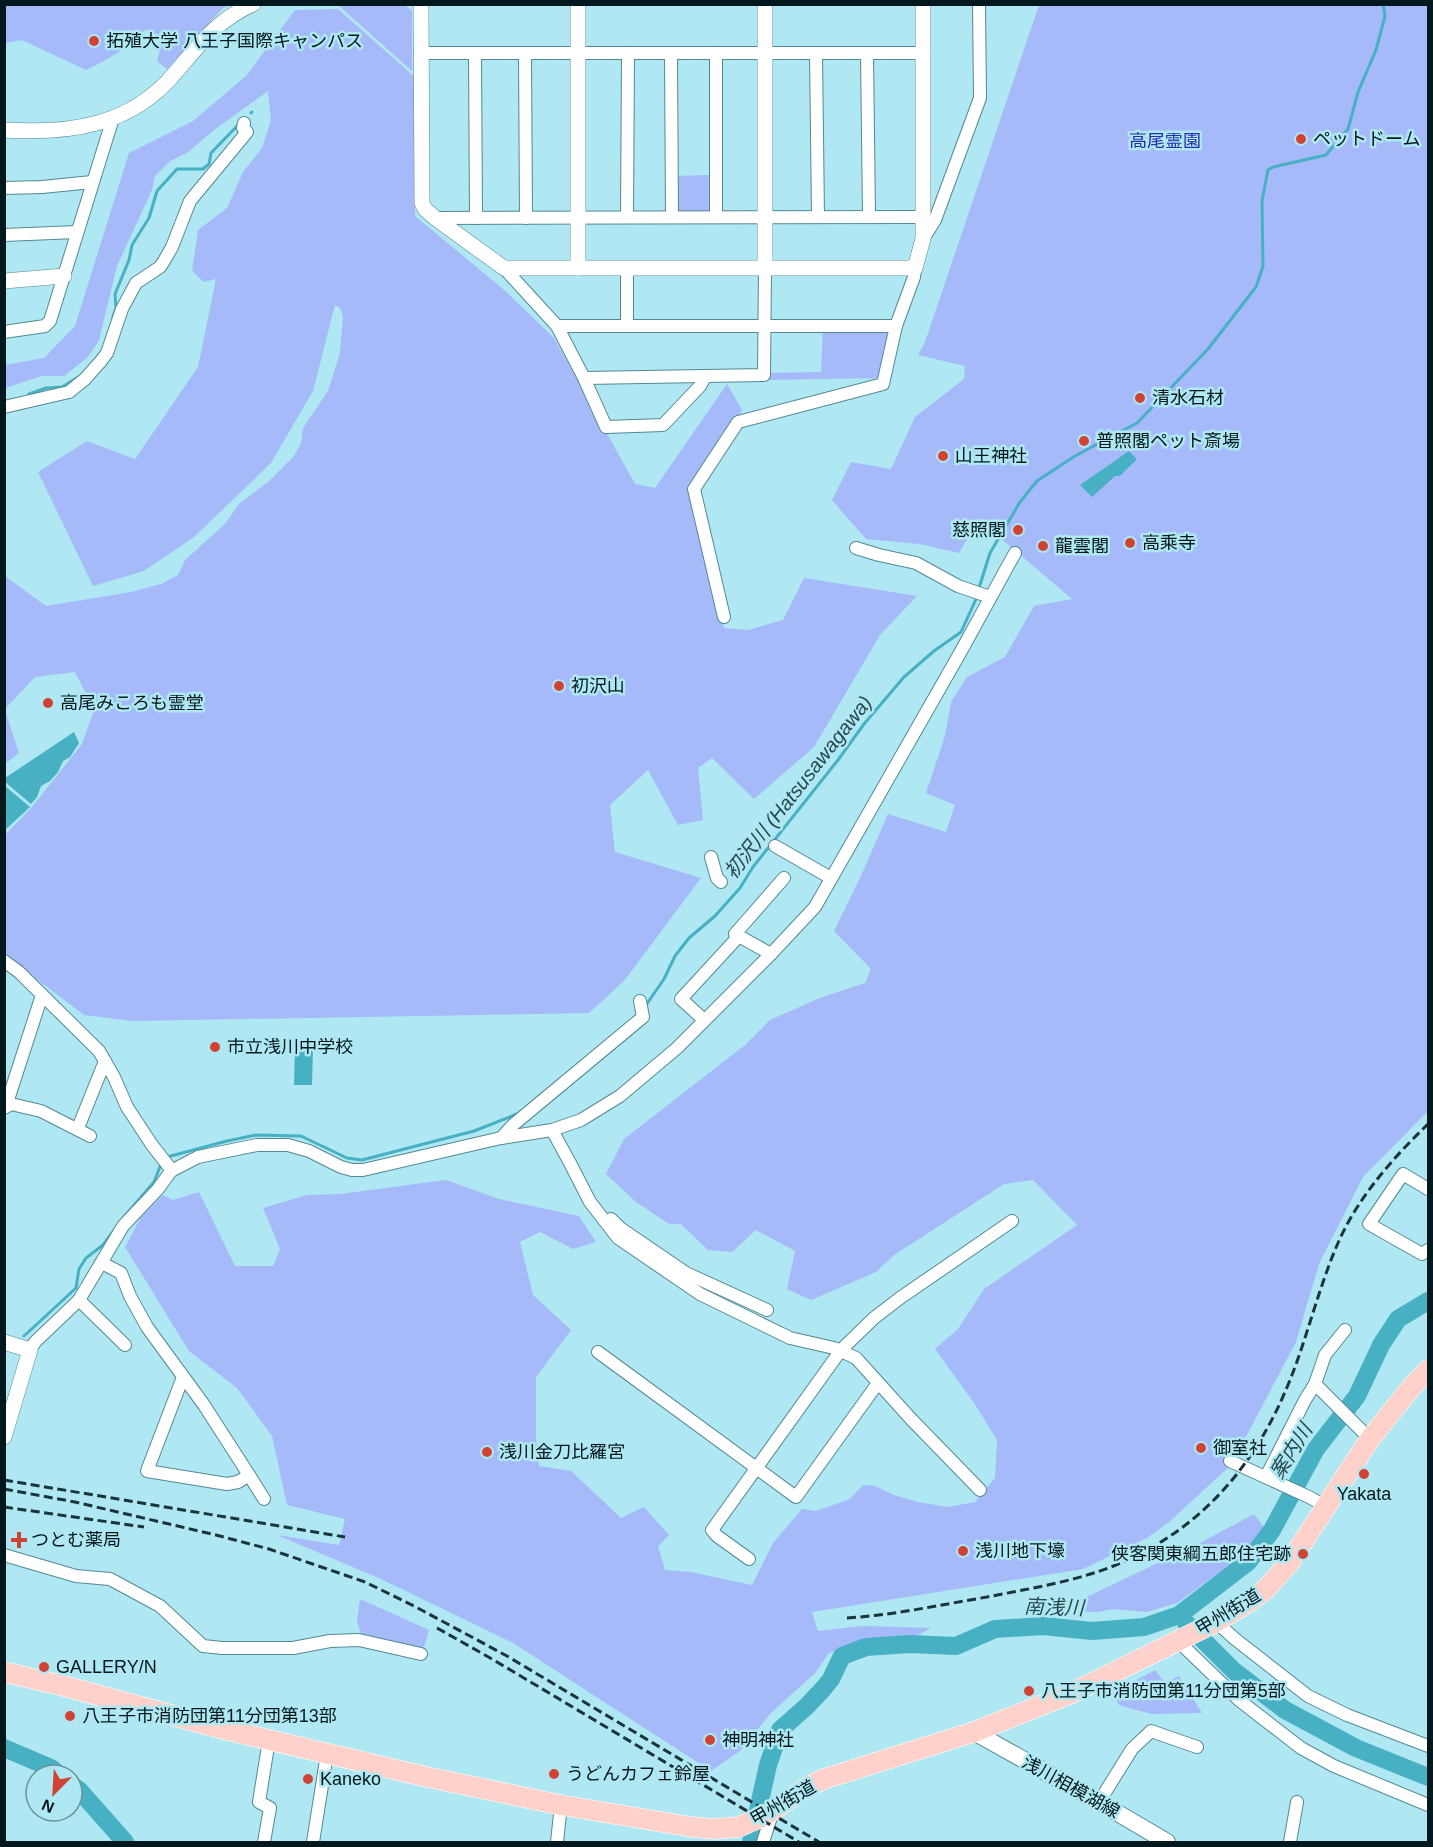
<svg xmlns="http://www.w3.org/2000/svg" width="1433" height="1847" font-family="Helvetica,'Noto Sans JP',sans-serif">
	<rect width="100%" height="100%" fill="#afe7f2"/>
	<g fill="#a6bafa">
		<path d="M5,5H231L223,8L167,69L157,61L163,36L145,30C126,48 110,59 86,70L22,40L5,43Z"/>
		<polygon points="338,5 405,5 412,11 412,71"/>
		<polygon points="1039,5 1428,5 1428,1111 1363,1177 1319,1264 1296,1342 1231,1465 1169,1522 1147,1538 1083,1569 812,1612 818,1631 863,1626 931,1628 918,1635 874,1640 829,1653 815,1673 771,1713 740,1751 711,1771 513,1643 381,1579 277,1535 339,1545 345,1519 287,1505 272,1436 237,1388 189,1351 125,1247 141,1217 163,1195 173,1200 199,1192 235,1266 273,1266 280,1249 263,1208 307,1195 340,1194 446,1180 499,1199 579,1216 596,1242 573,1249 540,1232 520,1242 533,1295 571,1330 536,1377 536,1440 539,1466 571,1471 621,1518 644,1507 669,1535 658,1546 665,1570 691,1572 752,1585 773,1543 802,1509 816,1511 850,1499 863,1485 875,1486 894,1495 918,1502 948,1507 975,1502 995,1478 997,1440 974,1403 935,1349 958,1329 984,1289 1077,1225 1033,1180 1004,1184 894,1255 876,1272 811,1300 787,1289 795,1251 756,1230 732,1252 708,1250 681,1224 669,1224 636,1202 606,1174 624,1139 745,1045 770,1020 820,998 865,983 871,969 834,931 860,878 888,814 946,832 955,805 926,793 945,736 951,702 967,677 1005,657 1034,606 1072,599 978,519 959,553 920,544 866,539 832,500 851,462 891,469 915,417 964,379 965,366 918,355 925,342"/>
		<polygon points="338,9 417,79 415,216 503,289 554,338 635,484 655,488 727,384 742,410 691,489 724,628 748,630 783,620 804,578 917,596 880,635 814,747 754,799 712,758 698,768 703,820 678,825 648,770 610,805 615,852 701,878 624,981 589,1013 133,1021 84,1015 5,955 4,836 32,807 82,744 94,710 75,672 35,677 5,709 5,576 46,606 131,592 161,584 178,575 185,560 224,525 240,503 268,482 294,456 301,443 303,428 328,391 340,353 343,316 340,308 335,305 313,391 271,463 194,537 144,571 93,586 38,472 87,441 135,459 198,367 216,279 204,282 192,271 198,230 227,208 243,172 262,148 271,120 268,91 214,130 187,153 170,161 155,176 152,190 117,266 99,340 88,357 64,376 42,376 5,388 5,365 44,358 75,326 129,153 193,121 246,76 295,10"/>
		<polygon points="710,175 711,212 674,212 673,176"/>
		<polygon points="823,326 896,326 884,378 764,380 764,373 821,372"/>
		<polygon points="5,710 19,753 5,764 4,764"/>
		<polygon points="1254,1514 1265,1529 1231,1564 1177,1603 1147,1612 1113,1609 1097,1612 1057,1611 1200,1543"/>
		<polygon points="360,1599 429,1630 423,1650 361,1634 357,1621"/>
		<polygon points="1155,1670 1165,1683 1179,1676 1202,1713 1151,1714 1119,1705 1113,1693"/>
	</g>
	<g fill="#47b1c3">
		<polygon points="1129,451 1137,459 1120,476 1115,476 1092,497 1080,485"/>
		<polygon points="74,732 79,743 70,757 63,761 58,772 50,781 41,786 37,797 31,804 5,782 5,778"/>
		<polygon points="5,786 30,807 5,830"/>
		<polygon points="295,1048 313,1049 312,1085 294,1085"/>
	</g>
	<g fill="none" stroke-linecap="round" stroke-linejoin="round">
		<g stroke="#47b1c3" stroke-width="3">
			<polyline points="251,113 252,112"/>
			<polyline points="113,317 116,308 115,294 129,260 132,245 149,218 157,191 177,169 203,169 209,164 211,153 239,124"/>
			<polyline points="29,394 46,388 62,387 80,376"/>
			<polyline points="978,591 990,553 1020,502 1037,481 1075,456 1137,423 1208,349 1256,287 1263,266 1262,201 1268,170 1273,167 1326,155 1348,129 1358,92 1376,50 1385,16 1383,4"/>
			<polyline points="644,1008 664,979 675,956 689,938 715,916 740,888 753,867 838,760 864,724 904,677 934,651 961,632 977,597"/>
			<polyline points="167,1157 227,1141 256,1135 301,1136 347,1158 362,1160 474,1131 517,1114"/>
			<polyline points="124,1217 154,1182 161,1164"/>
			<polyline points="24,1336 76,1288 79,1269 86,1258 103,1245 115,1229"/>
		</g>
		<g stroke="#47b1c3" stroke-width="18">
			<polyline points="1186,1623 1234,1671 1285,1710 1356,1748 1428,1777"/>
			<polyline points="4,1748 51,1768 60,1775"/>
			<polyline points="72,1785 79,1790 125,1842"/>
			<polyline points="751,1842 768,1765 780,1730 807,1706 823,1689 831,1679 842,1656 866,1647 910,1644 956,1646 995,1629 1043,1626 1092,1631 1144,1627 1179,1615 1248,1562 1272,1530 1316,1449 1357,1396 1381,1345 1398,1319 1428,1301"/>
		</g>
		<g stroke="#538993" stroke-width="14">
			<g id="minor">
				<polyline points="420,53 924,53"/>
				<polyline points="475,53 476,218"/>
				<polyline points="525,53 526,218"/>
				<polyline points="671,53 672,217"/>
				<polyline points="716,53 716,217"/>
				<polyline points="816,53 818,217"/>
				<polyline points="867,53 869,217"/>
				<polyline points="4,188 42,187 92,182"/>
				<polyline points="627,217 628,53"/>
				<polyline points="435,218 924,217"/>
				<polyline points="4,235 77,232"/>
				<polyline points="923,239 935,220 980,98 979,4"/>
				<polyline points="504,268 557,326 584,378 606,427 663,425 700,386 705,377"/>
				<polyline points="627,268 627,326"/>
				<polyline points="557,326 896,326"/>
				<polyline points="4,332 45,326 50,321 113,118"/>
				<polyline points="584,378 764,375 765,268"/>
				<polyline points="4,407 69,392 85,379 101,361 107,353 122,309 136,283 160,267 164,261 172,247 190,201 247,132 243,128 244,123"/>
				<polyline points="856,548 879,555 916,563 958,586 990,597"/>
				<polyline points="724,617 694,489 738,422 883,384 896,326 914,277 915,268"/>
				<polyline points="775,846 831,878"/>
				<polyline points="711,857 717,878 721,882"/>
				<polyline points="771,954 735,934 784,878"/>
				<polyline points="4,961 19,972 99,1051 114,1077 127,1107 152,1145 170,1168 171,1171"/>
				<polyline points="704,1020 681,999 739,936"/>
				<polyline points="4,1106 6,1106 42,995"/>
				<polyline points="4,1108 11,1104 41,1111 90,1136"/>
				<polyline points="78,1128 105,1061"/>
				<polyline points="552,1130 570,1163 590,1202 618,1238 700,1294 790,1338 834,1348 856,1358 911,1419 980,1490"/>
				<polyline points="501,1138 513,1125 643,1017 640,1001"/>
				<polyline points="1428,1189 1403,1174 1369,1224 1422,1254 1428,1250"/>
				<polyline points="611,1219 620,1228 686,1273 767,1310"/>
				<polyline points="102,1263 121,1273 130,1296 147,1327 204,1405 249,1475 238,1482 227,1484 147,1471 183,1377"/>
				<polyline points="79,1300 125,1345"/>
				<polyline points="1345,1330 1325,1355 1315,1384 1370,1439"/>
				<polyline points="30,1350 35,1342 79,1300 123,1226 158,1189 171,1171 198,1157 257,1145 288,1145 309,1151 341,1167 352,1170 363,1170 501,1138 552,1130 581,1120 620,1096 677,1048 771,954 815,907 960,653 1015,553"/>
				<polyline points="598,1352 796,1497 878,1383"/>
				<polyline points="1230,1461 1309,1497 1325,1506"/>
				<polyline points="249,1475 264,1499"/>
				<polyline points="1266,1477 1305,1400 1315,1384"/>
				<polyline points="4,1555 76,1576 110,1579 160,1606 203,1646 222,1648 293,1648 330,1641 359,1640 421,1654"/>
				<polyline points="749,1559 717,1536 712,1530 841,1350 874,1318 900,1298 1012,1221"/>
				<polyline points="1216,1622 1235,1639 1308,1696 1347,1715 1428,1746"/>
				<polyline points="1178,1641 1239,1700 1301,1748 1334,1766 1428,1805"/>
				<polyline points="1099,1802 1132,1749 1151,1731 1197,1747"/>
				<polyline points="264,1842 270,1808 259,1802 269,1740"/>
				<polyline points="313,1842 327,1754"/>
				<polyline points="557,1842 561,1805"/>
				<polyline points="763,1842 773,1811"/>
				<polyline points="1290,1842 1297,1802"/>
			</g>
		</g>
		<g stroke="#538993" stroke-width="16">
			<g id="tertiary">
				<polyline points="421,4 422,203 425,209 435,218 504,268 915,268 923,239 923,4"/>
				<polyline points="578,4 578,268"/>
				<polyline points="765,4 765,268"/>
				<path d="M4,130C70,134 131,126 175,73C200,44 217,20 253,4"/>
				<polyline points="4,281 64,276"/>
				<polyline points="4,1342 30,1350 4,1437"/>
			</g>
		</g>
		<g stroke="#538993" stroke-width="18">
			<polyline id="secondary" points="974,1732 1099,1802 1167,1842"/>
		</g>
		<g stroke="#fff" stroke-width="21">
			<polyline id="trunk" points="4,1672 64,1686 227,1730 427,1777 561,1805 692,1827 715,1829 739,1827 768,1814 804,1789 824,1779 974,1732 1072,1693 1216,1622 1249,1602 1266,1589 1290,1562 1370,1439 1410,1389 1428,1370"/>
		</g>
		<use href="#minor" stroke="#fff" stroke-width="12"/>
		<use href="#tertiary" stroke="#fff" stroke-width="15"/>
		<use href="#secondary" stroke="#fff" stroke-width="16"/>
		<use href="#trunk" stroke="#fed2ca" stroke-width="20"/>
		<g stroke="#1a3439" stroke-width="3" stroke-dasharray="9 4.5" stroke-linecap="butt">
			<polyline points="4,1480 345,1537"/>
			<polyline points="4,1489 75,1502 216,1535 269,1549 365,1582 414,1606 507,1656 819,1842"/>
			<polyline points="4,1507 144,1527"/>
			<path d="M847,1618C894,1615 940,1605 987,1597C1032,1588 1080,1581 1123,1562C1200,1528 1252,1469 1285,1392C1306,1344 1317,1291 1338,1243C1358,1197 1393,1158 1428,1124"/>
			<polyline points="437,1628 492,1659 799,1842"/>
		</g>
	</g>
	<g fill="#d04332" stroke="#afe7f2" stroke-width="2">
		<circle cx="94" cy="41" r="6"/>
		<circle cx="1301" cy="139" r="6"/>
		<circle cx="1140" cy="398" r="6"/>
		<circle cx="1084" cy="441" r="6"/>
		<circle cx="943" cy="456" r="6"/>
		<circle cx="1018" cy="530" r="6"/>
		<circle cx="1130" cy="543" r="6"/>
		<circle cx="1043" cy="546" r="6"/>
		<circle cx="559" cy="686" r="6"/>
		<circle cx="48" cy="703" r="6"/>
		<circle cx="215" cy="1047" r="6"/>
		<circle cx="1201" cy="1448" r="6"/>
		<circle cx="487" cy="1452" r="6"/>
		<circle cx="1364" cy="1474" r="6"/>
		<path d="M16 1531h6v6h6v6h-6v6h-6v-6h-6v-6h6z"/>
		<circle cx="963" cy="1551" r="6"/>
		<circle cx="1303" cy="1554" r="6"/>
		<circle cx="44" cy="1667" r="6"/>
		<circle cx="1029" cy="1691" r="6"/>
		<circle cx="70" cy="1716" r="6"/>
		<circle cx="710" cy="1740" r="6"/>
		<circle cx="554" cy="1774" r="6"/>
		<circle cx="308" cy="1779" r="6"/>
	</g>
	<g text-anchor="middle" stroke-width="5" stroke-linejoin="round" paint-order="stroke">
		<g font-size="18" fill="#02181c" stroke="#afe7f2" text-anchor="start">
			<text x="106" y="47">拓殖大学 八王子国際キャンパス</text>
			<text x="1313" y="145">ペットドーム</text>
			<text x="1152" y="404">清水石材</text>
			<text x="1096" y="447">普照閣ペット斎場</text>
			<text x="955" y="462">山王神社</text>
			<text x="1006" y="536" text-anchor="end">慈照閣</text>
			<text x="1142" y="549">高乘寺</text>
			<text x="1055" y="552">龍雲閣</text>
			<text x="571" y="692">初沢山</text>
			<text x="60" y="709">高尾みころも霊堂</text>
			<text x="227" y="1053">市立浅川中学校</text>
			<text x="1213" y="1454">御室社</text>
			<text x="499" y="1458">浅川金刀比羅宮</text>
			<text x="1364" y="1500" text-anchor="middle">Yakata</text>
			<text x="31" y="1546">つとむ薬局</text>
			<text x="975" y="1557">浅川地下壕</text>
			<text x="1291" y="1560" text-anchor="end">侠客関東綱五郎住宅跡</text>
			<text x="56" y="1673">GALLERY/N</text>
			<text x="1041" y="1697">八王子市消防団第11分団第5部</text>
			<text x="82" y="1722">八王子市消防団第11分団第13部</text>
			<text x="722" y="1746">神明神社</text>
			<text x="566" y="1780">うどんカフェ鈴屋</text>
			<text x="320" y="1785">Kaneko</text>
		</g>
		<g font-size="18" fill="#242dab" stroke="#afe7f2">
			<text x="1165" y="147">高尾霊園</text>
		</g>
		<g font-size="18" fill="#02181c" stroke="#afe7f2">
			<text transform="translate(1228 1612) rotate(-31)" y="6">甲州街道</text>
			<text transform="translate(1071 1787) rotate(29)" y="6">浅川相模湖線</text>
			<text transform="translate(783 1803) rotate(-30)" y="6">甲州街道</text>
		</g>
		<g font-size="20" font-style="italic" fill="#27484d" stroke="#afe7f2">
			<text transform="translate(798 787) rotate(-52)" y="7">初沢川 (Hatsusawagawa)</text>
			<text transform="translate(1291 1451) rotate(-58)" y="7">案内川</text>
			<text transform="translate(1054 1607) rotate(2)" y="7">南浅川</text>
		</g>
	</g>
	<rect width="1433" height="1847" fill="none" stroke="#02181c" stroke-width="12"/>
	<g transform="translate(54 1793) rotate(204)"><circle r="28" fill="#afe7f2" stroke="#6a949c" stroke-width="1.5"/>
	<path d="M0-4.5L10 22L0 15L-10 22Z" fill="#d04332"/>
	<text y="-9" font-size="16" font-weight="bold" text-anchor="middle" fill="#02181c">N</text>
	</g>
</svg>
